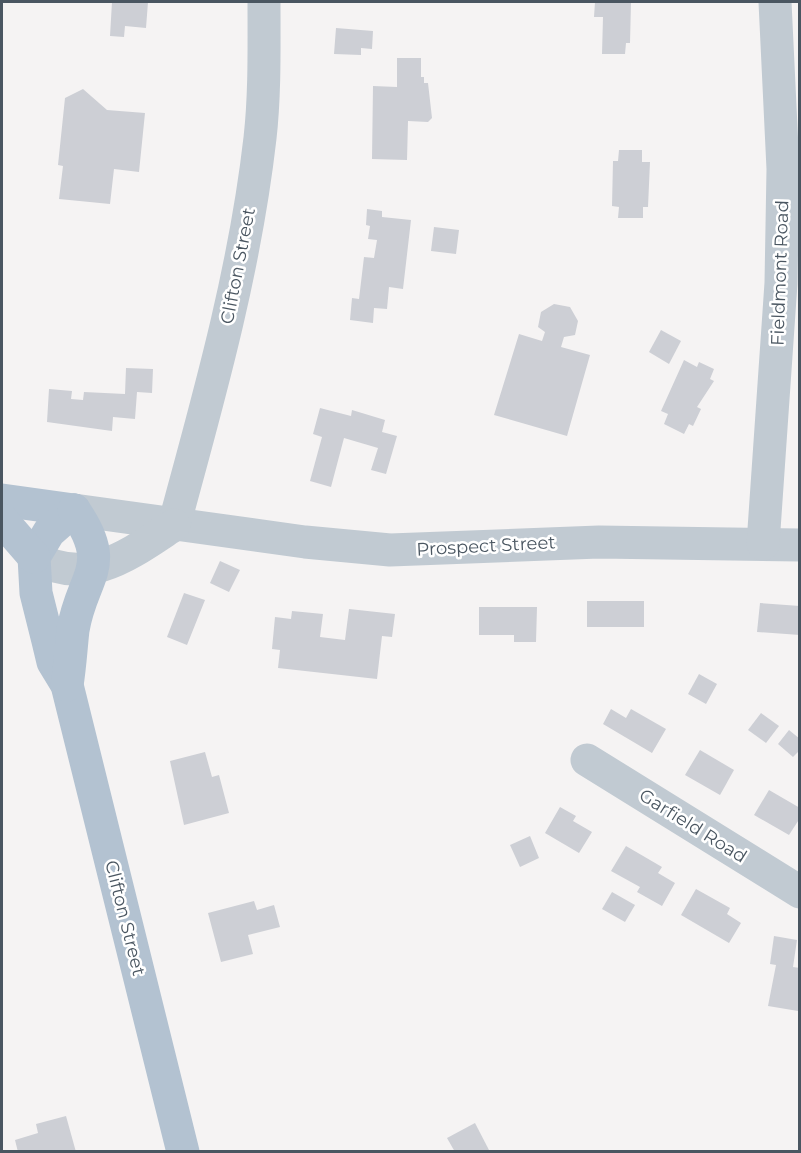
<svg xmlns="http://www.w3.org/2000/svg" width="801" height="1153" font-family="Montserrat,sans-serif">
	<rect width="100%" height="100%" fill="#f5f3f3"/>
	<g fill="#cdcfd5">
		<polygon points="112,2 148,2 146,28 125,26 124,37 110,36"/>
		<polygon points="595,2 631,2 630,43 626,43 625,54 602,54 603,17 594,17"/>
		<polygon points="336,28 373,31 372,49 361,48 361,55 334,54"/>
		<polygon points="397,58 421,58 421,77 424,77 424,83 428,83 432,118 428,122 408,121 407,160 372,159 373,86 397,87"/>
		<polygon points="83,89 107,110 145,113 139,172 114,169 110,204 59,199 63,166 58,165 65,98"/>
		<polygon points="619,150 642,150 642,162 650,162 648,207 643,207 643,218 618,218 619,207 612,206 613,161 618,161"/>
		<polygon points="367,209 382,211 382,217 411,220 403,289 389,287 387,309 374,308 373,323 350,320 352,298 359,299 364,257 374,258 377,240 368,239 370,226 366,225"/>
		<polygon points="434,227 459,230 456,254 431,251"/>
		<polygon points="554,304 570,307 578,321 575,335 564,337 561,347 590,355 567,436 494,415 519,334 542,341 545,332 538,327 541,312"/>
		<polygon points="661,330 681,341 669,364 649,352"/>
		<polygon points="684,360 697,367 699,362 714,369 710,379 714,381 697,407 701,409 693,426 689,424 684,434 664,424 668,414 661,411"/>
		<polygon points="126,368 153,369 152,393 137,392 135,419 113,417 112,431 47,422 49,389 72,391 71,399 83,400 84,392 125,394"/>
		<polygon points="320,408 351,416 352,410 385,420 382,432 397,436 386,474 371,470 378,448 344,438 331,487 310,481 322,437 313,434"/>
		<polygon points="220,561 240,570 229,592 210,583"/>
		<polygon points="184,593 205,600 187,645 167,637"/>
		<rect x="587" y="601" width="57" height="26"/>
		<polygon points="760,603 800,606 800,635 757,632"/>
		<polygon points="479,607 537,607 536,642 514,642 514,635 479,635"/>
		<polygon points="349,609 395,614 392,637 382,636 377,679 278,668 280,650 272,649 275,617 291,619 292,611 323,614 320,637 345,640"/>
		<polygon points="699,674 717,684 706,704 688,694"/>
		<polygon points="611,709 626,718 631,709 666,729 652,753 603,724"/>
		<polygon points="761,713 779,726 766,743 748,730"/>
		<polygon points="789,730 800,739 800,750 793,757 778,744"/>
		<polygon points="700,750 734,770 720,795 685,775"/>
		<polygon points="205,752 212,777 219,775 229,813 184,825 170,761"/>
		<polygon points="769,790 800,808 800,818 789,835 754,815"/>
		<polygon points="560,807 576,816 573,821 592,832 579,853 545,833"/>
		<polygon points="530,836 539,858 520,867 510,845"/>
		<polygon points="626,846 662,867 658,873 675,883 662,906 637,892 640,887 611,871"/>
		<polygon points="696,889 730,908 727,914 741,923 729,943 681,915"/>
		<polygon points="612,892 635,905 625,922 602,909"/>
		<polygon points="254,901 257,910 274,905 280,927 248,935 253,954 221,962 208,913"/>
		<polygon points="774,936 797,940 793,967 800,968 798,1011 768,1006 776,965 770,964"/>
		<polygon points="66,1116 76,1152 18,1152 15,1140 38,1133 36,1124"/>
		<polygon points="475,1123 490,1152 455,1152 447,1138"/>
	</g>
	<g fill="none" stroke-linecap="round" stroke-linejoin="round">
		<g stroke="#c1cad2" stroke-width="33">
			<polyline points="74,510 305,542 390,550 599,542 800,545"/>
			<path d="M174,525C209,397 245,270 260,138C265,94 264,46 264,2"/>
			<polyline points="763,544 781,283 783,169 775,2"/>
			<path d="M34,557C87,588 130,554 174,525"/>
			<polyline points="587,760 800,892"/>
		</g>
		<g stroke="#b3c2d1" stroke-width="33">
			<polyline points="2,500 74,510"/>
			<polyline points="74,510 49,532 34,557 36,593 48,641 53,662 67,685 183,1152"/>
			<polyline points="2,520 34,557"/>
			<path d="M67,685C70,667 71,648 73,630C82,575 114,567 74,510"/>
		</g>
	</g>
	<g text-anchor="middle" stroke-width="5" stroke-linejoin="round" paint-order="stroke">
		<g font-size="18" fill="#4a5661" stroke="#fff">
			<text transform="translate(238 266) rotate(-79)" y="6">Clifton Street</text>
			<text transform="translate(780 273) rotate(-88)" y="6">Fieldmont Road</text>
			<text transform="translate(486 546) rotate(-3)" y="6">Prospect Street</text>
			<text transform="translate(693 826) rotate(32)" y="6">Garfield Road</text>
			<text transform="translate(125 918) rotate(76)" y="6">Clifton Street</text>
		</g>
	</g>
	<rect width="801" height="1153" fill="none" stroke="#4a5661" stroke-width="6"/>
</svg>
